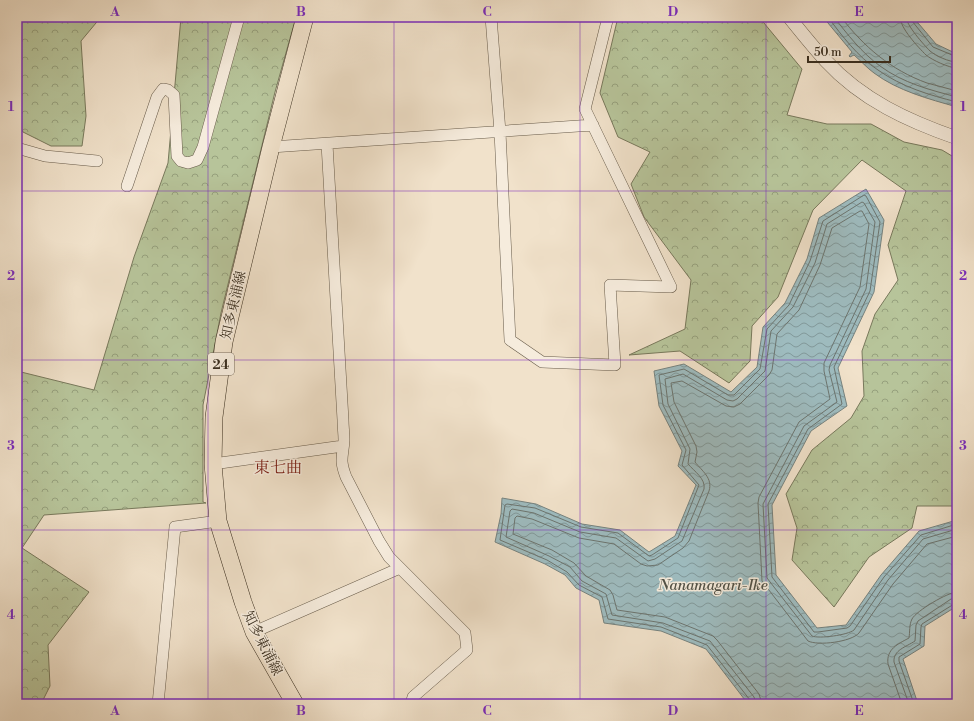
<svg xmlns="http://www.w3.org/2000/svg" width="974" height="721" font-family="'Libre Bodoni','Noto Serif JP',serif">
	<defs>
		<pattern id="forest-crowns" width="20" height="18" patternUnits="userSpaceOnUse"><rect width="20" height="18" fill="#b7c49a"/><path d="M2 6a3 3 0 1 1 6 0M12 15a3 3 0 1 1 6 0" fill="none" stroke="#96a07d"/></pattern>
		<pattern id="water-waves" width="16" height="10" patternUnits="userSpaceOnUse"><rect width="16" height="10" fill="#9ebcc0"/><path d="M0 5q4-4 8 0t8 0" fill="none" stroke="#82999b"/></pattern>
	</defs>
	<rect width="100%" height="100%" fill="#f1e2cb"/>
	<filter id="stains"><feTurbulence type="fractalNoise" baseFrequency=".005" numOctaves="4"/><feColorMatrix values="0 0 0 0 .2 0 0 0 0 .09 0 0 0 0 .02 0 0 0 .5 -.17"/></filter>
	<radialGradient id="worn" r=".72"><stop offset=".6" stop-color="#630" stop-opacity="0"/><stop offset="1" stop-color="#630" stop-opacity=".3"/></radialGradient>
	<!-- forest -->
	<path fill="url(#forest-crowns)" stroke="#78795c" d="M17 17H101L81 41 86 116 82 146H51L23 132 17 123Z
		M181 17H296L275 92 221 313 203 405V502L206 503 44 515 22 548 89 592 48 645 50 686 41 704H17V371L94 390 134 257 168 163Z
		M618 17H759L802 69 787 115 827 124H871L904 142 942 150 957 159V506H917L912 528 869 557 834 607 792 560 797 528 786 494 812 450 851 418 864 396 862 351 875 314 898 280 888 245 906 191 862 160 813 210 778 297 752 326 750 361 729 383 680 351 629 355 685 329 691 280 644 217 631 184 650 152 618 137 600 93Z"/>
	<!-- water -->
	<path fill="url(#water-waves)" stroke="#768380" d="M823 17H913L936 44 957 54V107C929 99 898 91 874 73 867 68 861 61 854 55L850 57 849 56 852 52Z
		M866 189 884 220 874 292 838 368 847 406 811 431 772 505 776 575 817 628 846 625 881 575 919 531 957 520V606L925 626 924 646 903 659 918 704H748L706 649 661 631 604 623 599 600 576 588 565 575 545 564 495 542 501 514 502 498 536 504 582 524 620 530 649 552 675 536 696 485 678 466 682 451 659 406 654 371 684 364 731 392 757 367 763 327 785 303 807 259 819 218Z"/>
	<g fill="none" stroke-linecap="round" stroke-linejoin="round">
		<!-- shore -->
		<path stroke="#6c7570" stroke-width="1" d="M828 17C842 36 858 57 878 70 902 87 929 95 957 102
			M834 17C847 34 862 53 880 66 903 83 930 90 957 97
			M841 17C864 47 891 70 927 83 937 86 947 88 957 91
			M900 17C900 28 918 47 926 55 932 60 949 68 957 68
			M906 17C906 25 924 45 930 51 936 56 949 62 957 62
			M911 17 912 21 933 47 957 57
			M751 704 750 700 707 645 661 627 608 619 602 597 579 585 567 572 547 560 500 540 505 505 507 504 535 508 581 527 618 533 649 556 652 555 678 538 699 485 682 465 686 450 663 405 659 375 684 369 728 395H734L760 369 767 329 789 305 810 261 823 221 864 195 866 196 880 222 870 291 834 367 842 404 808 429 768 504 772 577 814 632H818L847 628 850 626 884 577 921 535 957 524
			M756 704 754 697 710 641 663 623 612 615 606 594 582 581 570 567 549 556 506 537 510 511 512 509 534 513 580 532 616 538 648 561 655 559 682 541 704 489C706 479 694 471 688 464L690 449 668 404 665 379 683 374 727 400 733 401 737 399 765 371 771 331 793 307 815 263 827 224 862 202 864 203 875 222 866 289 830 365 829 370 837 402 804 426 763 504 767 578 812 636C819 639 848 635 854 630L888 580 923 539 957 529
			M762 704 759 694 717 640 713 636 665 617 617 610 613 595 610 590 586 576 574 563 552 550 513 534 515 518 517 516 532 519 579 538 614 544 641 564 647 566 658 565 683 548 689 541 709 491C713 478 702 471 695 462L697 452 696 446 674 402 671 383 682 381 726 406 734 407 740 404 769 375 772 370 777 334 799 310 820 265 832 228 860 211H862L869 224 860 287 824 363V371L830 399 799 422 759 497 758 503 762 581 808 641C818 646 851 642 859 633L893 584 927 544 957 536
			M902 704 888 664C886 649 898 644 909 638 910 632 909 625 912 619 916 611 948 592 957 592
			M909 704 894 662C893 650 906 647 915 641L916 625 918 621 951 599 957 598
			M914 704 899 661V657L920 644 921 627 922 624 954 604 957 603"/>
		<defs>
			<path id="minor" d="M491 17 500 132 510 340 542 362 615 365 610 285 671 287 585 109 608 17
				M327 144 343 420C343 427 344 433 344 440 343 457 339 459 346 477L379 541 389 557 465 633 467 650 413 697 411 704
				M271 147 593 125
				M17 148 45 156 97 161
				M127 186 157 97 163 89 168 90 174 95 177 156 181 161 188 163 197 160 203 147 239 17
				M213 464 343 446
				M254 632 400 568
				M158 704 175 527 218 521"/>
			<path id="tertiary" d="M789 17C801 32 813 47 826 61 862 100 908 121 957 138"/>
			<path id="primary" d="M295 704 254 632 243 602 218 521 213 464 214 417 224 342 271 147 305 17"/>
		</defs>
		<!-- minor casing -->
		<use href="#minor" stroke="#675b4a" stroke-width="12"/>
		<!-- tertiary casing -->
		<use href="#tertiary" stroke="#675b4a" stroke-width="14"/>
		<!-- primary casing -->
		<use href="#primary" stroke="#392e1f" stroke-width="18"/>
		<!-- minor -->
		<use href="#minor" stroke="#f6ecdd" stroke-width="11"/>
		<!-- tertiary -->
		<use href="#tertiary" stroke="#f6ecdd" stroke-width="13"/>
		<!-- primary -->
		<use href="#primary" stroke="#f1e2cb" stroke-width="17"/>
	</g>
	<!-- grid -->
	<path fill="none" stroke="#7b2cbf" stroke-width="1" stroke-opacity="0.55" d="M208 17V704M394 17V704M580 17V704M766 17V704M17 191H957M17 360H957M17 530H957"/>
	<g text-anchor="middle" stroke-width="3" stroke-linejoin="round" paint-order="stroke">
		<!-- shield labels -->
		<rect fill="#f6ecdd" stroke="#726758" stroke-width="1" x="208" y="353" width="26" height="22" rx="3"/>
		<g font-size="13" font-weight="bold" fill="#392e1f">
			<text x="221" y="369">24</text>
		</g>
		<!-- street labels -->
		<g font-size="14" fill="#392e1f" stroke="#f6ecdd">
			<text transform="translate(233 305) rotate(-77)" y="5">知多東浦線</text>
			<text transform="translate(263 643) rotate(63)" y="5">知多東浦線</text>
		</g>
		<!-- water labels -->
		<g font-size="15" font-style="italic" fill="#525247" stroke="#f6ecdd">
			<text x="713" y="590">Nanamagari-Ike</text>
		</g>
		<!-- quarter labels -->
		<g font-size="16" fill="#7a1f14" stroke="#f6ecdd">
			<text x="278" y="473">東七曲</text>
		</g>
	</g>
	<!-- margin -->
	<rect width="974" height="721" fill="none" stroke="#f1e2cb" stroke-width="44"/>
	<!-- scale -->
	<path d="M808 56v6h82v-6" fill="none" stroke="#392e1f" stroke-width="2"/>
	<text x="814" y="56" font-size="12" fill="#392e1f" stroke="#f6ecdd" stroke-width="3" paint-order="stroke">50 m</text>
	<rect x="22" y="22" width="930" height="677" fill="none" stroke="#7b2cbf" stroke-width="1.5"/>
	<g font-size="13" text-anchor="middle" font-weight="bold" fill="#7b2cbf">
		<text x="115" y="16">A</text>
		<text x="301" y="16">B</text>
		<text x="487" y="16">C</text>
		<text x="673" y="16">D</text>
		<text x="859" y="16">E</text>
		<text x="11" y="111">1</text>
		<text x="963" y="111">1</text>
		<text x="11" y="280">2</text>
		<text x="963" y="280">2</text>
		<text x="11" y="450">3</text>
		<text x="963" y="450">3</text>
		<text x="11" y="619">4</text>
		<text x="963" y="619">4</text>
		<text x="115" y="715">A</text>
		<text x="301" y="715">B</text>
		<text x="487" y="715">C</text>
		<text x="673" y="715">D</text>
		<text x="859" y="715">E</text>
	</g>
	<rect width="100%" height="100%" filter="url(#stains)"/>
	<rect width="100%" height="100%" fill="url(#worn)"/>
</svg>
